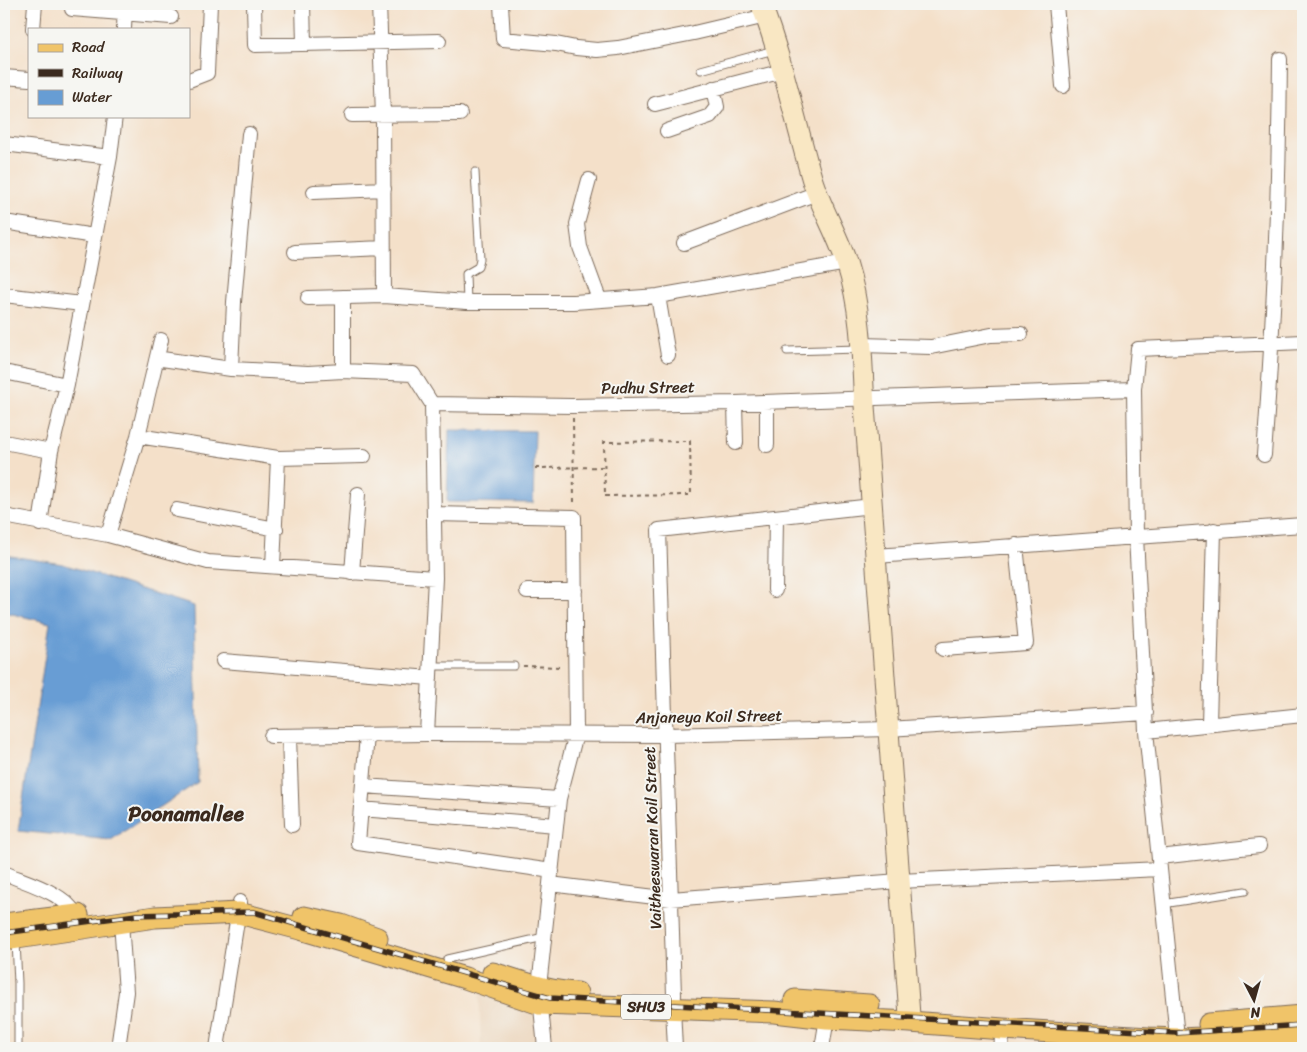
<svg xmlns="http://www.w3.org/2000/svg" width="1307" height="1052" font-family="Sriracha,sans-serif">
	<rect width="100%" height="100%" fill="#f6f6f2"/>
	<filter id="ink" filterUnits="userSpaceOnUse"><feTurbulence type="fractalNoise" baseFrequency=".02" numOctaves="2"/><feDisplacementMap in="SourceGraphic" scale="10" xChannelSelector="R" yChannelSelector="G"/><feConvolveMatrix kernelMatrix="1 2 1 2 8 2 1 2 1" color-interpolation-filters="sRGB"/></filter>
	<filter id="wash" filterUnits="userSpaceOnUse"><feTurbulence type="fractalNoise" baseFrequency=".0096" numOctaves="4" result="noise"/><feDisplacementMap in="SourceGraphic" scale="20" xChannelSelector="R" yChannelSelector="G"/><feGaussianBlur stdDeviation="1.12" result="paint"/><feColorMatrix in="noise" values="0 0 0 0 0 0 0 0 0 0 0 0 0 0 0 0 0 1.4 0 .05"/><feComposite in="paint" operator="in"/></filter>
	<g filter="url(#wash)">
		<rect width="100%" height="100%" fill="#f4e0c9"/>
		<!-- built -->
		<path fill="#ebd3b8" d="M479 981 536 1002V1048H481Z"/>
		<!-- water -->
		<path fill="#679dd4" stroke="#516479" d="M449 430 535 431 533 503 447 502Z
			M4 555 63 564 194 606 198 782 111 840 18 831 50 623 4 612Z
			M1046 1035 1112 1039V1048H1045Z"/>
	</g>
	<g filter="url(#ink)">
		<g fill="none" stroke-linecap="round" stroke-linejoin="round">
			<defs>
				<path id="lane" d="M701 70 774 50
					M467 302 466 274 478 267 480 259 475 172
					M787 351 859 349
					M431 666H514
					M1163 904 1245 891
					M16 941 18 983V1048
					M447 959 544 937"/>
				<path id="street" d="M254 4 255 45 439 41
					M303 4 304 44
					M379 4 383 115 384 296
					M501 4 503 39 556 44 576 48 597 50 618 48 694 33 766 16
					M1056 4 1063 86
					M72 9 171 17
					M33 29 35 4
					M124 29 125 4
					M4 77 29 79
					M189 80 207 73 210 4
					M655 104 783 71
					M352 115 460 114
					M667 131 710 116 717 107 713 88
					M4 144 110 157
					M589 180 577 224 580 247 599 299
					M314 192 384 189
					M4 222 94 236
					M684 243 817 193
					M295 252 383 248
					M4 295 82 304
					M658 296 668 355
					M308 298 384 296 467 302H574L658 296 847 263
					M862 345 931 347 991 335 1021 334
					M157 360 162 359 231 369 308 373 343 371 413 374 432 404 435 578 427 734
					M231 369 234 302 249 134
					M343 371V297
					M4 372 67 385
					M767 402V445
					M735 403 736 443
					M432 404 572 406 735 403 1134 389
					M138 436 278 458 364 456
					M4 442 51 451
					M1264 455C1274 323 1279 191 1280 59
					M177 510 276 529
					M434 514 574 517 576 734 559 799 539 987 545 1048
					M4 516 108 535 208 562 435 578
					M40 524 51 451 67 385 110 157 115 116
					M108 535 138 436 161 340
					M876 556 1303 525
					M273 566 278 458
					M352 573 358 494
					M775 590 776 517
					M527 591H575
					M943 649 1026 643 1016 545
					M223 661 430 678
					M1209 724 1214 530
					M1146 731 1303 715
					M367 735 358 843 552 871
					M271 736 427 734 666 735 888 729 1146 713
					M289 736 292 825
					M363 786 559 799
					M361 809 556 825
					M1159 857 1259 846
					M4 873C27 883 71 894 78 921
					M550 884 671 899 899 881 1160 869
					M1176 1027 1146 731 1136 536 1134 389 1138 349 1303 342
					M118 1048 126 992 121 922
					M217 1048 240 902
					M675 1048 673 1008 674 995 659 530 872 506
					M822 1048 827 1018
					M1001 1048 1003 1029"/>
				<path id="secondary" d="M761 4C783 61 795 121 812 179 821 208 838 235 847 264 861 308 862 354 864 399L910 1022"/>
				<path id="primary" d="M304 917 341 925 377 938
					M4 924 78 915
					M4 940 155 917 239 913 300 929 465 978 540 1004 774 1012 827 1018 910 1022 1003 1029 1149 1038 1180 1039 1303 1033
					M493 973C520 981 548 992 577 993
					M795 1000 869 1005
					M1209 1024 1303 1016"/>
			</defs>
			<!-- lane casing -->
			<use href="#lane" stroke="#7c6a5a" stroke-width="9"/>
			<!-- street casing -->
			<use href="#street" stroke="#7c6a5a" stroke-width="16"/>
			<!-- secondary casing -->
			<use href="#secondary" stroke="#7c6a5a" stroke-width="22"/>
			<!-- primary casing -->
			<use href="#primary" stroke="#7c6a5a" stroke-width="23"/>
			<!-- path -->
			<path stroke="#7c6a5a" stroke-width="2" stroke-dasharray="4 4" stroke-linecap="butt" d="M573 418 574 503
				M690 441 691 495 605 496 604 442Z
				M535 468 605 467
				M523 666 563 667"/>
			<!-- lane -->
			<use href="#lane" stroke="#fff" stroke-width="7"/>
			<!-- street -->
			<use href="#street" stroke="#fff" stroke-width="14"/>
			<!-- secondary -->
			<use href="#secondary" stroke="#f9e7c3" stroke-width="20"/>
			<!-- primary -->
			<use href="#primary" stroke="#f0c469" stroke-width="21"/>
			<defs>
				<path id="rail" d="M4 933 136 915 254 912 550 998 1177 1033 1303 1025"/>
			</defs>
			<!-- rail casing -->
			<use href="#rail" stroke="#3b2a1e" stroke-width="5.5"/>
			<!-- rail -->
			<use href="#rail" stroke="#f6f6f2" stroke-width="4" stroke-dasharray="11" stroke-linecap="butt"/>
		</g>
	</g>
	<g text-anchor="middle" stroke-width="4" stroke-linejoin="round" paint-order="stroke">
		<!-- shield labels -->
		<rect fill="#f6f6f2" stroke="#73675e" stroke-width="1" x="621" y="994.5" width="50" height="25" rx="4"/>
		<g font-size="15" font-weight="bold" fill="#3b2a1e">
			<text x="646" y="1012">SHU3</text>
		</g>
		<!-- street labels -->
		<g font-size="16" fill="#3b2a1e" stroke="#f6f6f2">
			<text transform="translate(648 387) rotate(-1)" y="6">Pudhu Street</text>
			<text transform="translate(709 716) rotate(-1)" y="6">Anjaneya Koil Street</text>
			<text transform="translate(652 838) rotate(-92)" y="6">Vaitheeswaran Koil Street</text>
		</g>
		<!-- district labels -->
		<g font-size="21" font-weight="bold" fill="#3b2a1e" stroke="#f6f6f2">
			<text x="186" y="821">Poonamallee</text>
		</g>
	</g>
	<!-- margin -->
	<rect width="1307" height="1052" fill="none" stroke="#f6f6f2" stroke-width="20"/>
	<!-- legend -->
	<rect x="28" y="28" width="162" height="90" fill="#f6f6f2" stroke="#aba49d"/>
	<rect x="38" y="44" width="25" height="8" fill="#f0c469" stroke="#aba49d"/>
	<text x="72" y="52" font-size="15" fill="#3b2a1e">Road</text>
	<rect x="38" y="69" width="25" height="8" fill="#3b2a1e" stroke="#aba49d"/>
	<text x="72" y="78" font-size="15" fill="#3b2a1e">Railway</text>
	<rect x="38" y="90" width="25" height="15" fill="#679dd4" stroke="#aba49d"/>
	<text x="72" y="102" font-size="15" fill="#3b2a1e">Water</text>
	<!-- north arrow -->
	<g transform="translate(1254 1000) rotate(174)" stroke="#f6f6f2" stroke-width="4" paint-order="stroke">
	<path d="M0-4L9 19L0 12L-9 19Z" fill="#3b2a1e"/>
	<text y="-8" font-size="14" font-weight="bold" text-anchor="middle" fill="#3b2a1e">N</text>
	</g>
</svg>
